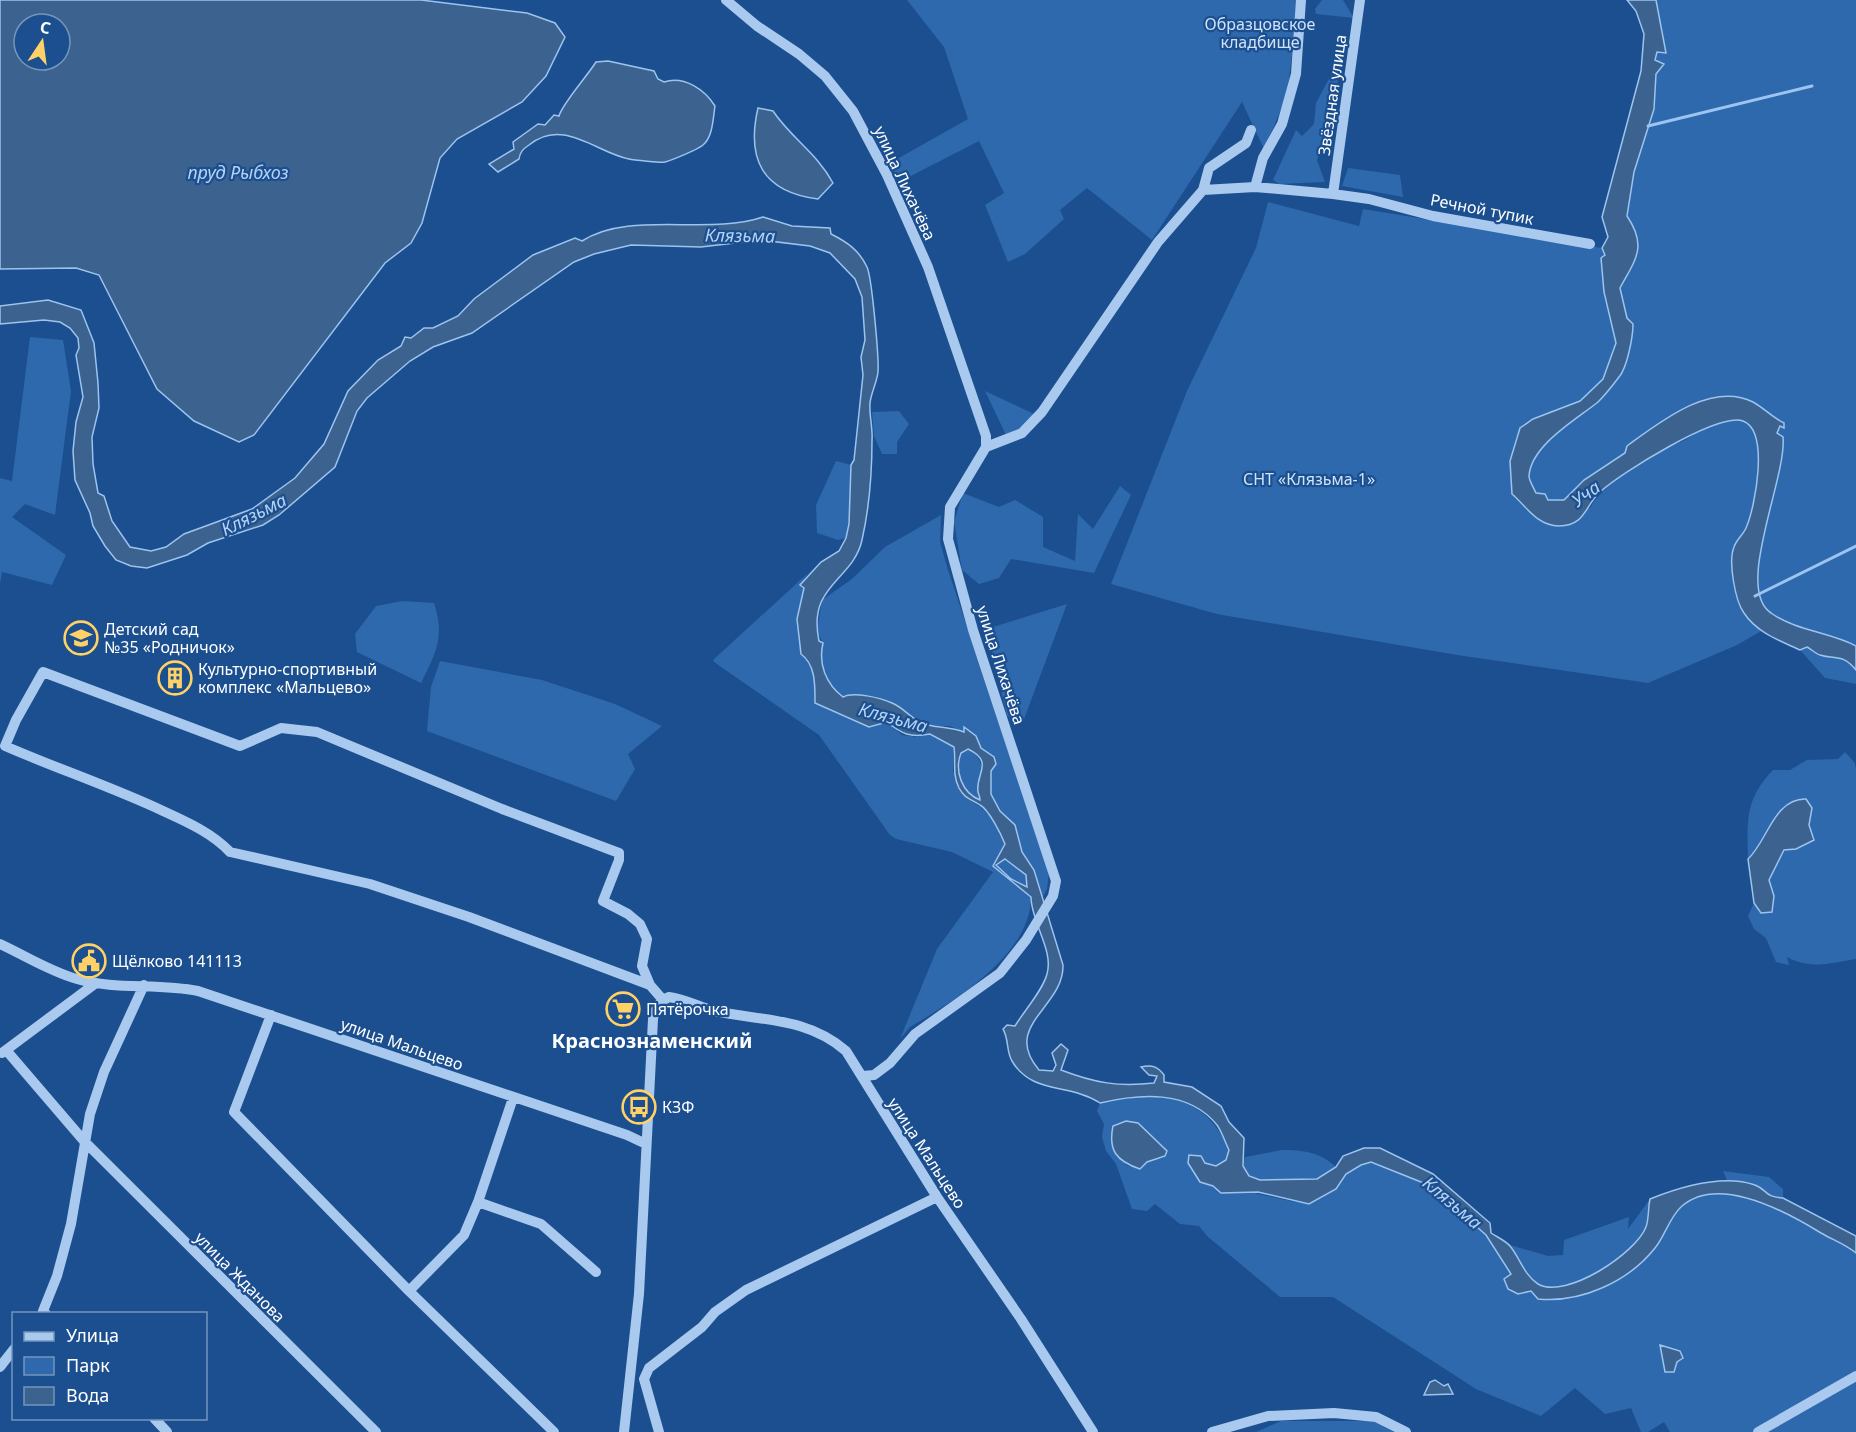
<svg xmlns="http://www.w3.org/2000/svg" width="1856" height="1432" font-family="'Noto Sans',sans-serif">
	<rect width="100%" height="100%" fill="#1b4f8f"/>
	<!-- green -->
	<path fill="#2e69ad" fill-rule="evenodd" d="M907 0H1303L1294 37 1287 96 1264 149 1242 102 1152 240 1087 188 1060 210 1064 219 1025 254 1008 262 985 205 1004 193 979 141 899 182 890 163 968 119 944 47Z
		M1322 0H1343L1354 18 1316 14 1315 9Z
		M1656 0H1856V646C1830 632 1795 631 1770 613 1736 589 1781 487 1783 450 1783 445 1779 438 1777 433L1780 426 1784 428C1774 419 1764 407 1751 402 1708 383 1661 422 1627 446L1625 453 1584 480 1564 500H1548L1536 493C1534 488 1529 481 1529 476 1531 445 1577 419 1597 402 1605 395 1613 385 1619 377 1627 368 1633 337 1633 324L1627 318 1620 288C1634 261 1648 247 1627 216L1634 172 1654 109 1655 74 1664 64 1655 60 1657 51 1665 53Z
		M1339 60 1336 106 1317 160 1325 182 1279 184 1273 180 1296 130 1302 136 1314 124 1316 103Z
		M1348 168 1400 175 1403 197 1342 186Z
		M1268 202 1359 226 1363 209 1602 248 1605 255 1601 259C1603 271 1603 283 1604 295 1607 311 1618 333 1615 349 1601 420 1533 403 1519 431 1509 452 1514 471 1512 494L1527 511 1590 508C1603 484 1633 470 1656 454 1665 447 1675 445 1685 440 1700 431 1725 413 1744 422 1771 434 1754 503 1747 525 1744 534 1735 540 1733 549 1729 567 1733 601 1746 615 1751 621 1757 625 1763 630L1737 645 1648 683 1457 655 1217 614 1111 584 1187 391 1256 248Z
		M30 337 63 340 71 391 55 515 25 504 12 517 66 555 52 585 2 572 0 584V478L12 481Z
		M985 391 1036 415 1033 422 1006 435Z
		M899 411 909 424 897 442V454H882L874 436 872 412Z
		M836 461 851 465 849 524 846 538 838 540 817 533 816 505Z
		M1120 486 1131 495 1094 573 1011 559 999 578 979 584 962 570 954 522 963 493 999 507 1015 500 1043 517V547L1075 561 1078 514 1093 529Z
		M941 515 940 542 948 570 1049 872 1047 889 1041 900 1034 870 1022 852 1015 825 1000 811 991 794V771L996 764C993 756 989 755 983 750 975 742 978 737 964 728V732L950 726H928L892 703 865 695 843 697 831 688 820 656 823 643 817 631 822 600 852 579 885 547Z
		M808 573 800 584 804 588 797 619 801 654C816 665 815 686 815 703L887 722 902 735 917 737 930 734 954 747 953 771 967 799C986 807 997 824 1005 844L993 866 1031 897C1031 955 954 1001 910 1027L900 1039 937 949 993 872 952 852 896 839 890 835 819 735 714 662 713 660Z
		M402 601 434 603C445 637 436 653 421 683L357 652 355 634 376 606Z
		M1067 604 1023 722 1007 716 988 634 993 627Z
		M1807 647C1811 649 1816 654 1820 655 1835 660 1842 653 1856 670V684L1825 678 1800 650Z
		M440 661 542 680 615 704 662 726 628 754 635 769 616 801 427 731 431 687Z
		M968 749C987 759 984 783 981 801 962 793 954 772 961 753Z
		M1845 752 1855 763 1856 769V959C1831 963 1811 970 1787 957L1789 965 1776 962 1766 938 1754 929 1748 916 1754 903 1761 913 1774 896 1769 880 1785 850 1796 849 1814 840 1809 825 1812 808 1806 800C1774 798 1767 842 1748 859 1747 821 1745 799 1773 770H1790L1807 760 1838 759Z
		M1005 858 1026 875 1027 887 1011 879 996 865Z
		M1154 1095C1193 1101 1213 1114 1229 1150L1226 1160 1216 1166 1205 1163 1200 1181 1295 1202 1336 1189 1346 1174 1361 1165 1371 1162 1431 1186 1486 1235 1511 1274 1504 1279 1518 1294 1531 1291 1539 1299C1581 1303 1628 1282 1655 1248 1665 1236 1670 1215 1682 1205 1720 1174 1786 1212 1821 1233 1833 1240 1845 1244 1856 1253V1432H1670L1664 1422 1648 1432H1641L1631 1408 1605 1414 1575 1388 1541 1416 1476 1389 1333 1297H1280L1207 1236 1199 1226 1180 1224 1155 1204 1147 1211 1132 1209 1116 1164 1106 1151 1102 1137 1104 1124 1097 1111 1100 1103ZM1138 1123 1167 1151C1158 1158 1146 1160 1139 1169L1126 1165 1114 1152ZM1660 1345 1683 1359 1677 1362 1673 1372H1665Z
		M1282 1150C1303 1150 1320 1152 1336 1167L1317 1179 1260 1180 1249 1177 1243 1165 1245 1157Z
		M1723 1171 1769 1177 1783 1189V1198L1770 1197 1756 1185 1727 1180Z
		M1650 1199C1648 1208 1649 1219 1646 1227 1636 1253 1564 1302 1537 1283 1525 1274 1517 1258 1510 1245L1548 1256 1563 1255 1564 1240 1629 1217 1628 1229Z
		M1281 1421H1373L1394 1432H1256Z"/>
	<!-- water -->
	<path fill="#3c6290" stroke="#9cc4f0" stroke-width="1.5" fill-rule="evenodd" d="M0 0H421L527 13 555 23 565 37 546 76 522 102 457 139 440 158 422 223 411 243 385 263 254 435 239 442 194 421 157 389 99 275 76 268 0 269ZM24 24H60V60H24Z
		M1627 0H1656L1666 53 1657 52 1655 60 1664 64 1656 74 1654 109 1634 172 1627 216C1648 247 1635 260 1620 288L1627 318 1633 324C1633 337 1627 368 1619 377 1613 385 1605 395 1598 402 1577 419 1531 445 1529 476 1529 481 1534 488 1536 493L1545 494 1548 500H1564L1584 480 1625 453 1627 446C1660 422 1711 381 1753 402 1764 408 1773 418 1784 423V428L1780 426 1777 433 1783 437C1787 478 1734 589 1771 613 1796 631 1830 632 1856 646V670C1842 653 1835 660 1820 655 1816 654 1811 649 1807 647L1800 650C1781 641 1757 633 1744 613 1735 601 1728 561 1734 547 1736 540 1743 535 1746 528 1755 508 1770 431 1743 421 1718 412 1619 474 1599 493 1585 506 1585 526 1559 526 1537 526 1526 506 1512 494L1510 461 1520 428 1533 419 1580 401 1603 379 1616 343 1604 292 1601 258 1605 255 1602 248 1608 237 1602 217 1641 71 1644 34 1636 11Z
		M608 61 654 71 658 79 664 82C684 75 705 90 715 106 713 118 713 137 703 145 697 150 672 160 665 162 662 163 633 160 629 159 597 153 563 117 529 145 523 149 520 152 519 159L498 172 489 164 514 149 513 142 538 124 545 125 554 115 559 116C562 104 588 75 596 62Z
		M758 108 773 111C791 138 817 153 833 183L818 199C763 192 746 160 758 108Z
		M763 217 792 226 830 228 831 234C847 242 859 250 867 267 872 278 879 358 878 372 877 382 871 393 870 403 869 415 873 428 872 440 872 472 869 509 862 540 853 581 807 584 819 641L823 643C818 664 826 684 843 697 853 691 881 698 892 703 905 708 913 722 928 725 940 728 951 727 964 732V727L976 736 981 748 994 757 996 764 991 771V794L1000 811 1015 825 1022 852 1034 870 1063 965C1064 1008 1001 1025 1039 1070L1053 1071 1056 1065 1052 1053 1061 1044 1068 1050 1061 1070C1095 1083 1118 1087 1154 1083L1157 1076 1149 1075 1141 1067C1152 1064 1158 1067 1164 1075V1082L1192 1087 1221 1106 1229 1122 1244 1138 1243 1166 1249 1176 1260 1180 1317 1179 1336 1167 1343 1156 1364 1148H1380L1433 1174 1490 1223 1491 1233C1497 1237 1506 1241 1510 1246 1520 1258 1524 1275 1538 1284 1566 1300 1636 1253 1646 1227 1649 1219 1648 1208 1650 1199 1680 1187 1723 1174 1755 1185 1768 1190 1764 1197 1783 1198L1856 1236V1253C1845 1244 1833 1240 1821 1233 1787 1212 1719 1174 1682 1206 1670 1216 1665 1236 1655 1248 1628 1282 1581 1303 1538 1299L1531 1291 1518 1294 1508 1289 1504 1279 1511 1274 1486 1235 1431 1186 1371 1162 1361 1165 1346 1174 1336 1189 1309 1204 1258 1192 1221 1193 1213 1186 1200 1182 1188 1163 1189 1155 1201 1156 1205 1163 1216 1166 1226 1160 1229 1150C1225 1142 1222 1132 1217 1125 1188 1089 1139 1094 1100 1103 1070 1083 1032 1095 1012 1061 1006 1051 1009 1039 1003 1029L1007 1025 1015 1026C1024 1011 1043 990 1047 974 1054 950 1031 922 1031 897L993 866 1005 844C1001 834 989 810 980 805 971 799 965 799 959 788 952 774 956 762 954 747L930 734C910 738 902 734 887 722L869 727 815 703C815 686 816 665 801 654L797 619 804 588 800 585 821 562 839 551 846 538 849 524 851 465 854 460 863 375 861 357 865 340 862 297 855 279 830 253 810 246 761 240 701 247 631 245 594 254 574 262 472 333 433 347 410 361 367 398 357 411 335 467 279 515 263 525 208 543 187 555 147 568 131 566 116 560 105 546 93 526 90 513 75 480 73 451 76 422 83 397 76 355 79 348 78 338 70 328 60 322 44 320 0 324V306L48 300 81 310 94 343 98 383 99 408 92 437 93 464 98 493 104 496 112 521 130 547 151 551 166 547 184 534 252 509 295 478 324 444 348 391 378 360 401 346 405 337 411 338 424 328H433L458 316 474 299 533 255 575 238 582 241C629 210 708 236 763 217ZM968 749C995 762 975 774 978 792 979 795 980 797 980 800 962 793 954 771 961 753ZM1005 859 1026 875 1027 887 1011 879 996 865Z
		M1806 799 1812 808 1809 825 1814 840 1796 849 1784 850 1769 880 1774 896 1772 912 1761 913 1754 903 1748 859C1767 842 1774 798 1806 799Z
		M1126 1121 1138 1123 1167 1151 1165 1156 1147 1162 1140 1169C1116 1161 1108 1150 1113 1126Z
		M1660 1345 1680 1351 1683 1358 1677 1362 1674 1372H1665Z
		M1435 1380 1444 1386 1448 1384 1453 1394 1424 1395 1430 1382Z"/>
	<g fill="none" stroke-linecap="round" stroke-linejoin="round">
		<!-- stream -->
		<path stroke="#9cc4f0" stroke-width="3" d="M1648 126 1812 86
			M1755 596 1856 546"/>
		<!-- minor -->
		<path stroke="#a9c9ee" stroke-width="10" d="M726 0 757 26 799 54 825 76 853 111 887 175 928 267 986 436V447L950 507 948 539 973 630 1056 881 1053 896 1026 940 1000 973 915 1034 890 1063 874 1075 863 1076
			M1255 187 1263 158 1282 124 1296 74 1301 0
			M1203 190 1255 187 1333 194 1369 199 1433 216 1590 244
			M1333 194 1360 0
			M986 447 1022 433 1042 412 1158 242 1203 190 1209 168 1246 143 1251 130
			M0 944C24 955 51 972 77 979 115 990 158 983 198 991L627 1135 646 1144
			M650 985 642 966 647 939 640 924 628 914 603 901 619 860V853L502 809 317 732 281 728 240 746 43 672 16 720 5 746C58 769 112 787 163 811 187 822 212 833 230 852L370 884 469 917 650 985 663 1000
			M271 1015 234 1112 409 1291 554 1432
			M6 1050 84 1141 376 1432
			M2 1053 96 983
			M478 1202 541 1224 596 1272
			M409 1291 464 1235 478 1202 513 1098
			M46 1314 43 1311 57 1276 71 1224 90 1114 104 1072 144 985
			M0 1367 14 1349
			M154 1418 167 1432
			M624 1432 639 1294 653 1019C655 1009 659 1001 669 997 685 999 699 1007 714 1011 761 1021 807 1017 846 1051L937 1197 1021 1319 1093 1432
			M659 1432 644 1379 649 1368 702 1327 715 1312 746 1290 937 1197
			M1212 1432 1268 1416 1334 1413 1376 1417 1406 1432
			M1758 1432 1856 1376"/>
	</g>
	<!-- icons -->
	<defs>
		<symbol id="school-ring" viewBox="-11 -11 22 22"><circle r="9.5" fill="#1b4f8f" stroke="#ffd166" stroke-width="1.5"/><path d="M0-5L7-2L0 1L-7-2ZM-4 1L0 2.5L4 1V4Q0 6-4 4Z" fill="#ffd166"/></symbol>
		<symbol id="building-ring" viewBox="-11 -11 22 22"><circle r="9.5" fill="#1b4f8f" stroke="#ffd166" stroke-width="1.5"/><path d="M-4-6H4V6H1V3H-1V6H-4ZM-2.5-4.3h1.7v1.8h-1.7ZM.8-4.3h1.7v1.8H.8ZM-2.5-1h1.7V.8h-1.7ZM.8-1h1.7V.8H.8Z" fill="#ffd166"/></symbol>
		<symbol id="civic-ring" viewBox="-11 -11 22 22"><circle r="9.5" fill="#1b4f8f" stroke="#ffd166" stroke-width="1.5"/><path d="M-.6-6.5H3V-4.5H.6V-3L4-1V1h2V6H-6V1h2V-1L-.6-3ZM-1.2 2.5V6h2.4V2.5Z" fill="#ffd166"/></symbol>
		<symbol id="supermarket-ring" viewBox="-11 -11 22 22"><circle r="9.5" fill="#1b4f8f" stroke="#ffd166" stroke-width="1.5"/><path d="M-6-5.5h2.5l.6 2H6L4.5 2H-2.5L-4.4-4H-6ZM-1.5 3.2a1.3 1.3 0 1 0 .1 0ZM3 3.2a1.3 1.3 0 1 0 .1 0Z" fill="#ffd166"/></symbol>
		<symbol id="bus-ring" viewBox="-11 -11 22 22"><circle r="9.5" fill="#1b4f8f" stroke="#ffd166" stroke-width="1.5"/><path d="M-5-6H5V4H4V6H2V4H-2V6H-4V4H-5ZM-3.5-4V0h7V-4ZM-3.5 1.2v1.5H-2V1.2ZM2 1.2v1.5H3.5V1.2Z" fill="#ffd166"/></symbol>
	</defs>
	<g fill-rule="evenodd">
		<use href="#school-ring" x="62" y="619" width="38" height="38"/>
		<use href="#building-ring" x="156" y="659" width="38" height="38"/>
		<use href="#civic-ring" x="70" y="942" width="38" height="38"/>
		<use href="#supermarket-ring" x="604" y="990" width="38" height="38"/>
		<use href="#bus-ring" x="620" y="1088" width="38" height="38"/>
	</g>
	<g text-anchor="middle" stroke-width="4.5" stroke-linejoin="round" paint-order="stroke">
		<!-- park labels -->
		<g font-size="16" fill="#cfe3fa" stroke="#1b4f8f">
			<text x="1260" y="30">Образцовское<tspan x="1260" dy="18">кладбище</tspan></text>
			<text x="1309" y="485">СНТ «Клязьма-1»</text>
		</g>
		<!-- street labels -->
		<g font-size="16" fill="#fff" stroke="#1b4f8f">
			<text transform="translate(1332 95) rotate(-82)" y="6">Звёздная улица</text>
			<text transform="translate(905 183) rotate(65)" y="6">улица Лихачёва</text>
			<text transform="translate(1482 209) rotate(11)" y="6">Речной тупик</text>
			<text transform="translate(1001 665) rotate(72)" y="6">улица Лихачёва</text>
			<text transform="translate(402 1044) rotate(19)" y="6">улица Мальцево</text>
			<text transform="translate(927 1153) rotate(57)" y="6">улица Мальцево</text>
			<text transform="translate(240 1277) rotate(45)" y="6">улица Жданова</text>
		</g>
		<!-- poi labels -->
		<g font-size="16" fill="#fff" stroke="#1b4f8f" text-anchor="start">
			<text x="104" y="635">Детский сад<tspan x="104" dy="18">№35 «Родничок»</tspan></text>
			<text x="198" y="675">Культурно-спортивный<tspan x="198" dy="18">комплекс «Мальцево»</tspan></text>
			<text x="112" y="967">Щёлково 141113</text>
			<text x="646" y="1015">Пятёрочка</text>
			<text x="662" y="1113">КЗФ</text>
		</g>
		<!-- water labels -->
		<g font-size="18" font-style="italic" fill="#b5d3f5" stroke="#1b4f8f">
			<text x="238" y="179">пруд Рыбхоз</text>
			<text transform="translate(740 236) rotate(1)" y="6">Клязьма</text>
			<text transform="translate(1586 494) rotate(-36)" y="6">Уча</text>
			<text transform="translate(254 515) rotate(-27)" y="6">Клязьма</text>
			<text transform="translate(893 718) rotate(15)" y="6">Клязьма</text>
			<text transform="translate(1452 1203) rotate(40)" y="6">Клязьма</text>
		</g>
		<!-- quarter labels -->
		<g font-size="20" font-weight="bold" fill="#fff" stroke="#1b4f8f">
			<text x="652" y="1048">Краснознаменский</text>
		</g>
	</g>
	<!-- legend -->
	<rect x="12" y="1312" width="195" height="108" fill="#1b4f8f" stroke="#7695bc" stroke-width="1.5"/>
	<rect x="24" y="1332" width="30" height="9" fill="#a9c9ee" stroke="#7695bc" stroke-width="1.5"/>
	<text x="66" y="1342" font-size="18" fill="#ffffff">Улица</text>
	<rect x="24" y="1357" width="30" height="18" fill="#2e69ad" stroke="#7695bc" stroke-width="1.5"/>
	<text x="66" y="1372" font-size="18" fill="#ffffff">Парк</text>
	<rect x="24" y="1387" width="30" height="18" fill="#3c6290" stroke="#7695bc" stroke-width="1.5"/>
	<text x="66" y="1402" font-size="18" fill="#ffffff">Вода</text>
	<!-- north arrow -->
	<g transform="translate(42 42) rotate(13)"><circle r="28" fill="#1b4f8f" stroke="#7695bc" stroke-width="1.5"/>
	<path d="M0-4.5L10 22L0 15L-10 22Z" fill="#ffd166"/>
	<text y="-9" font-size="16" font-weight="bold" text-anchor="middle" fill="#ffffff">С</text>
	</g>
</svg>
